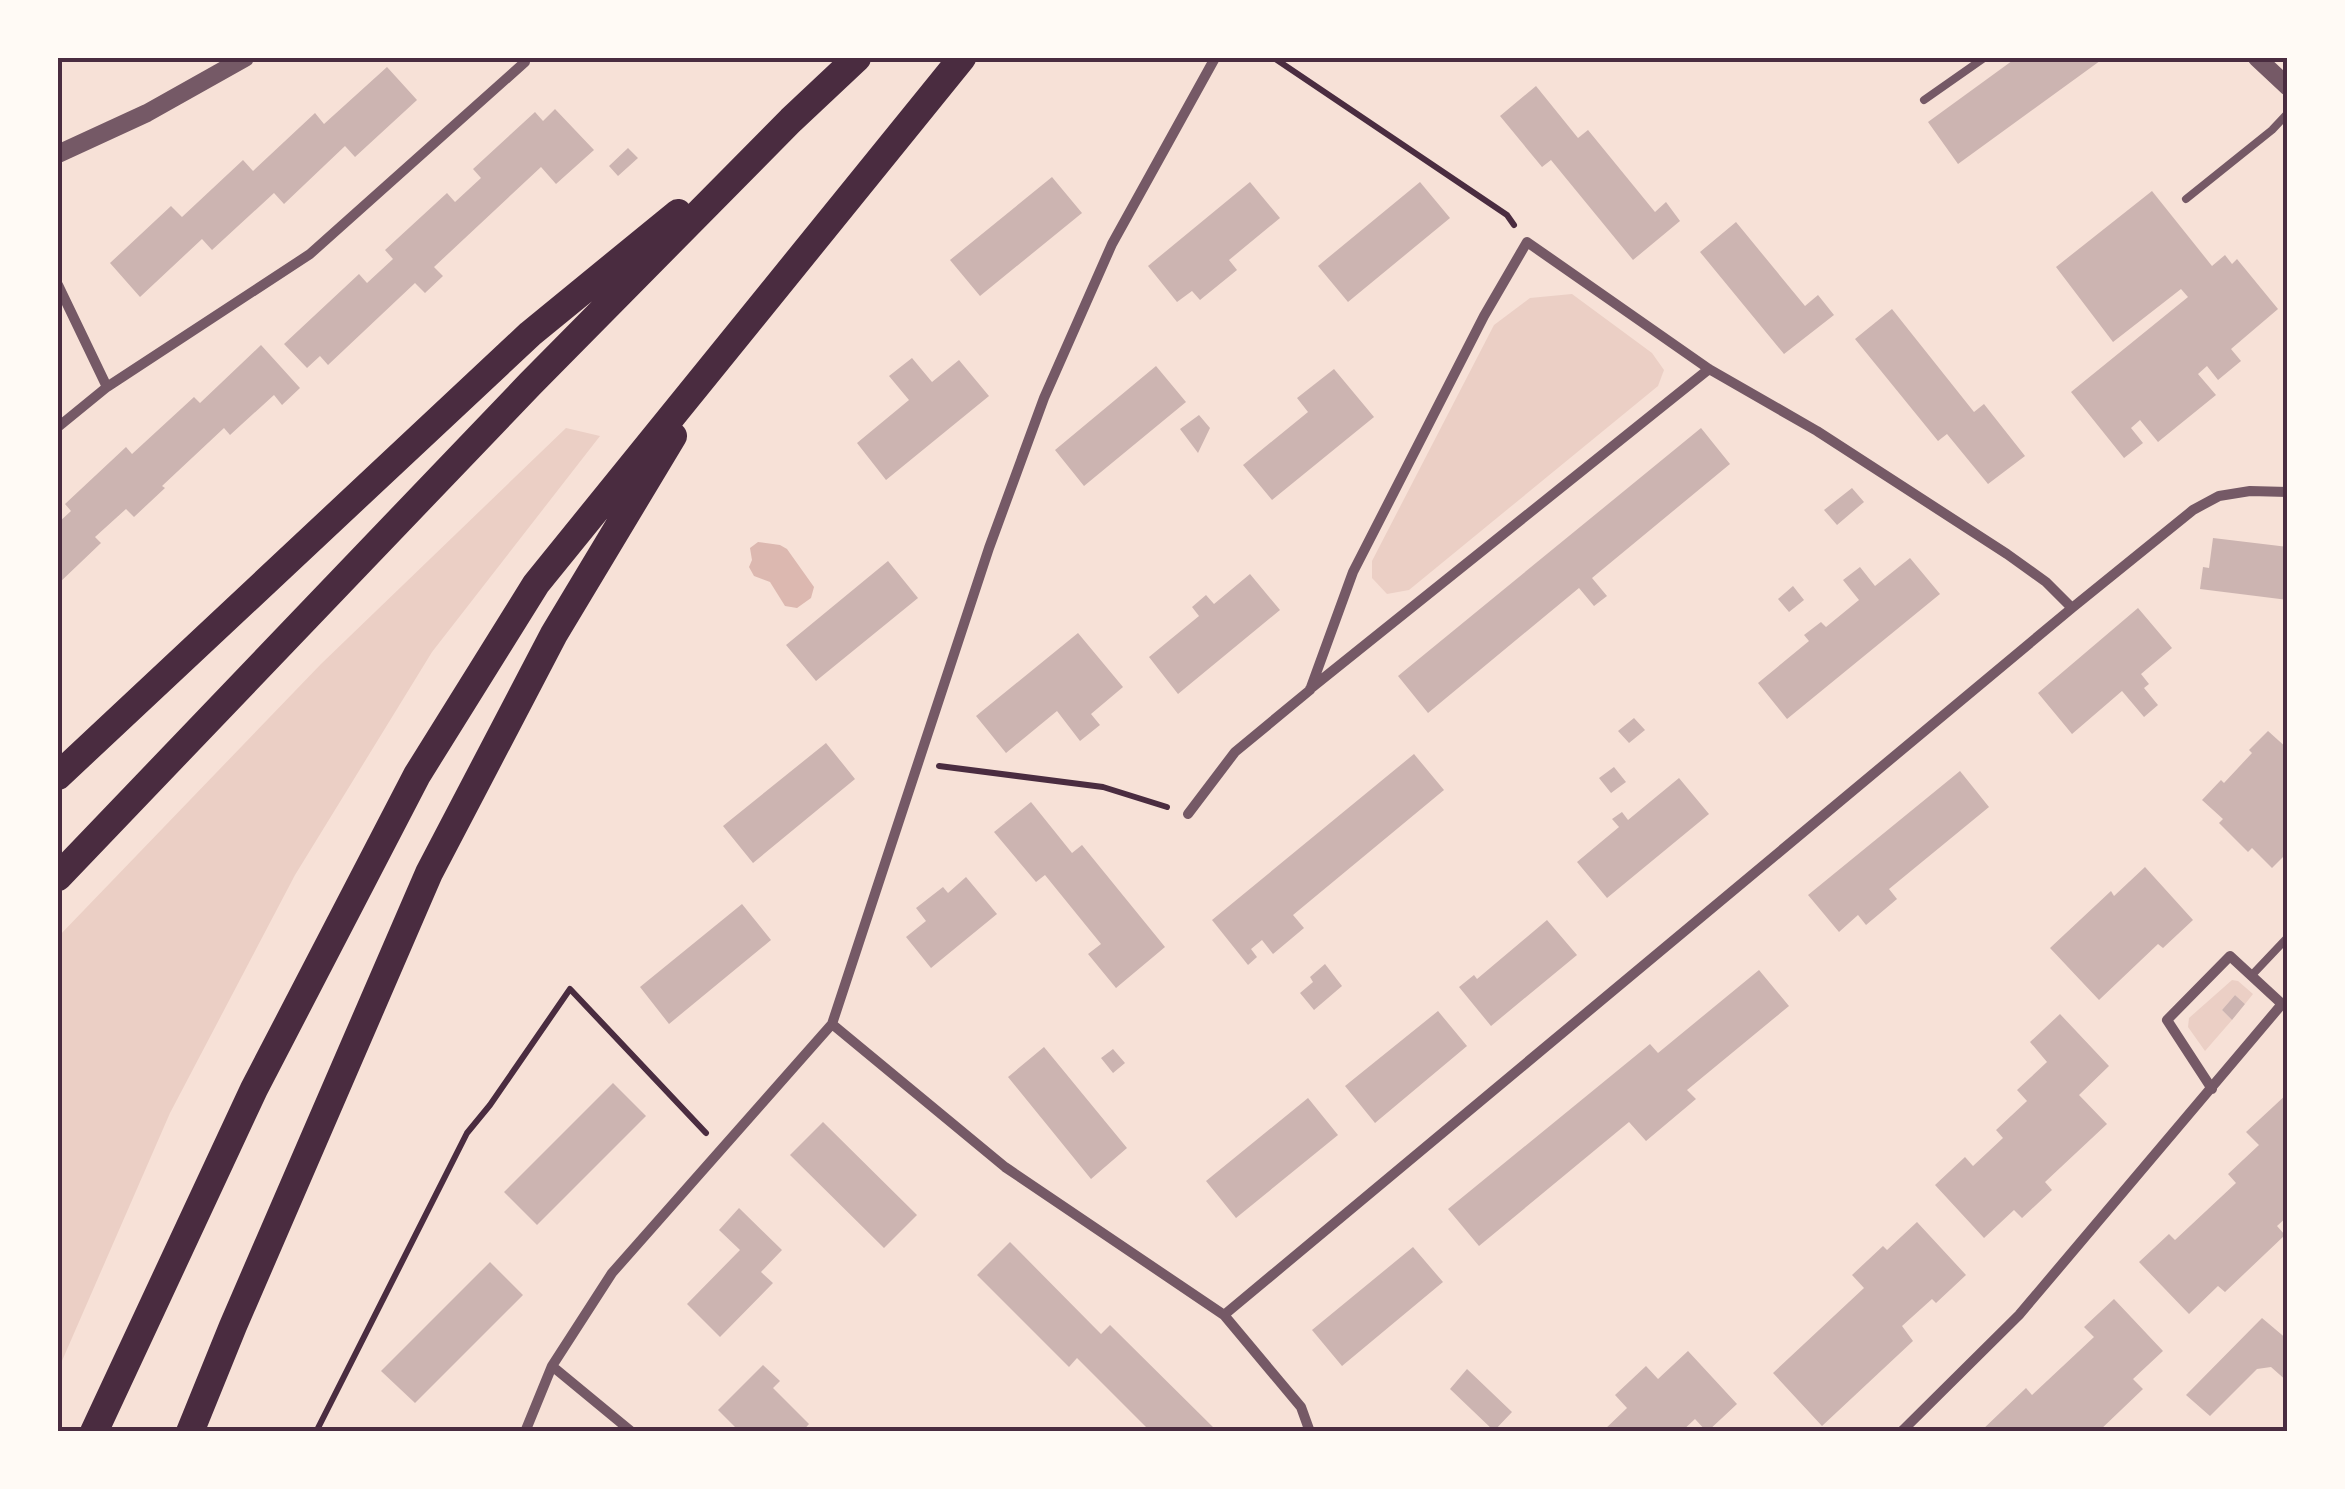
<svg xmlns="http://www.w3.org/2000/svg" width="2345" height="1489" font-family="Ubuntu,sans-serif">
	<rect width="100%" height="100%" fill="#f7e1d7"/>
	<!-- green -->
	<path fill="#ebcfc5" d="M1572 294 1652 353 1664 370 1658 386 1409 590 1387 594 1372 578V561L1494 325 1530 298Z
		M566 428 600 436 432 652 295 875 170 1113 58 1370V937L321 664Z
		M2232 980 2238 981 2253 994 2245 1004 2235 995 2222 1010 2232 1020 2205 1051 2188 1027 2189 1018Z"/>
	<!-- water -->
	<path fill="#dcb8b0" d="M758 542 780 545 787 549 814 587 811 598 797 608 785 606 770 582 754 576 749 567 752 560 750 548Z"/>
	<!-- building -->
	<path fill="#ccb4b1" d="M2016 58H2104L1958 164 1928 122Z
		M387 67 417 100 355 157 345 146 284 204 274 193 212 250 202 239 140 297 110 263 171 206 182 217 243 160 253 171 315 113 324 124Z
		M1536 86 1578 138 1588 130 1655 212 1666 202 1680 221 1633 260 1551 160 1542 167 1500 116Z
		M555 109 594 150 556 184 541 167 434 267 443 276 425 293 415 283 328 365 320 356 307 368 284 344 359 274 367 283 393 259 385 250 447 193 455 202 481 178 473 169 535 112 543 121Z
		M628 148 638 158 618 176 609 166Z
		M1052 177 1082 213 980 296 950 260Z
		M1250 182 1280 218 1229 260 1237 270 1200 300 1192 291 1177 302 1148 266Z
		M1420 182 1450 218 1348 302 1318 266Z
		M2152 191 2212 266 2225 255 2232 264 2237 259 2278 309 2231 349 2241 361 2218 380 2207 366 2198 374 2216 395 2158 442 2140 420 2131 428 2143 443 2124 458 2071 392 2188 297 2181 289 2113 342 2056 267Z
		M1736 222 1805 306 1818 295 1834 315 1784 354 1700 252Z
		M1892 309 1974 412 1984 404 2025 456 1988 484 1947 434 1938 441 1855 339Z
		M261 345 300 388 282 405 274 395 230 435 224 428 162 486 165 488 134 517 126 509 95 537 101 543 58 584V523L71 511 65 504 126 447 132 454 194 397 200 403Z
		M912 358 932 382 959 360 989 396 886 480 857 443 909 400 889 376Z
		M1156 366 1186 402 1084 486 1055 450Z
		M1334 369 1374 417 1272 500 1243 465 1308 412 1297 398Z
		M1199 415 1210 428 1198 453 1180 429Z
		M1701 428 1730 464 1592 578 1607 596 1594 606 1579 588 1428 713 1398 676Z
		M1852 488 1864 502 1837 525 1824 510Z
		M2213 538 2288 547V600L2200 589 2203 567 2209 568Z
		M1910 558 1940 594 1787 719 1758 683 1809 641 1804 635 1821 622 1826 627 1859 600 1843 580 1860 567 1875 586Z
		M888 561 918 598 816 681 786 645Z
		M1250 574 1280 610 1178 694 1149 657 1199 616 1192 607 1206 595 1214 604Z
		M1793 586 1804 600 1789 612 1778 599Z
		M2138 608 2172 648 2141 674 2149 684 2144 688 2158 705 2144 717 2122 691 2072 734 2038 693Z
		M1078 633 1123 687 1091 714 1100 725 1080 741 1057 711 1006 753 976 716Z
		M1634 718 1645 730 1629 743 1618 731Z
		M2268 731 2288 749V852L2272 868 2252 848 2248 852 2219 823 2223 819 2202 800 2221 780 2224 783 2252 753 2249 750Z
		M826 743 855 779 753 863 723 826Z
		M1414 754 1444 790 1293 915 1304 928 1273 954 1262 940 1251 949 1257 957 1248 965 1212 920Z
		M1614 767 1626 782 1611 793 1599 778Z
		M1960 771 1989 807 1889 889 1897 899 1866 925 1858 915 1839 932 1808 895Z
		M1679 778 1709 814 1607 898 1577 862 1619 827 1612 819 1622 812 1628 820Z
		M1031 802 1072 853 1082 845 1165 947 1116 988 1088 954 1101 944 1045 875 1036 882 994 832Z
		M2145 867 2193 920 2163 948 2158 944 2099 1000 2050 948 2111 891 2114 896Z
		M966 877 997 914 931 968 906 937 926 921 916 908 943 887 948 893Z
		M742 904 771 940 669 1024 640 987Z
		M1547 920 1577 955 1491 1026 1459 987 1474 975 1477 979Z
		M1325 964 1342 986 1314 1010 1300 993 1313 982 1310 977Z
		M1759 970 1789 1006 1687 1090 1696 1099 1646 1141 1629 1122 1479 1246 1448 1209 1650 1044 1658 1053Z
		M2235 995 2245 1004 2232 1020 2222 1010Z
		M1438 1011 1467 1046 1375 1123 1345 1086Z
		M2060 1014 2109 1066 2079 1095 2107 1124 2045 1182 2052 1190 2022 1218 2014 1210 1984 1238 1935 1185 1965 1157 1973 1166 2003 1138 1996 1130 2027 1101 2017 1090 2047 1062 2030 1042Z
		M1044 1047 1127 1148 1091 1179 1008 1077Z
		M1113 1049 1125 1063 1113 1073 1101 1058Z
		M613 1083 646 1116 537 1225 504 1192Z
		M2288 1093V1216L2277 1226 2285 1235 2225 1292 2218 1286 2189 1314 2139 1262 2169 1234 2175 1240 2236 1183 2228 1174 2259 1145 2246 1132Z
		M1308 1098 1338 1135 1236 1218 1206 1181Z
		M823 1122 917 1215 884 1248 790 1155Z
		M739 1208 782 1250 761 1272 773 1283 720 1337 687 1304 740 1250 719 1230Z
		M1917 1222 1966 1275 1936 1303 1932 1299 1902 1326 1913 1341 1822 1426 1773 1373 1864 1288 1852 1275 1883 1246 1887 1250Z
		M1010 1242 1101 1334 1110 1325 1218 1432H1151L1077 1358 1069 1367 977 1275Z
		M1413 1247 1443 1282 1342 1366 1312 1330Z
		M490 1262 523 1295 415 1403 381 1371Z
		M2114 1299 2163 1351 2133 1379 2143 1389 2098 1432H1980L2026 1388 2032 1395 2094 1337 2084 1327Z
		M2262 1318 2288 1340V1382L2271 1367 2257 1369 2210 1416 2186 1395Z
		M1688 1351 1737 1404 1707 1432 1695 1419 1681 1432H1602L1627 1408 1615 1395 1646 1366 1658 1379Z
		M763 1365 780 1381 773 1388 809 1424 802 1432H740L718 1410Z
		M1467 1369 1512 1412 1494 1431 1450 1389Z"/>
	<g fill="none" stroke-linecap="round" stroke-linejoin="round">
		<!-- path -->
		<path stroke="#4a2c40" stroke-width="6" d="M1274 58 1507 215 1514 225
			M939 766 1103 787 1167 807
			M316 1432 467 1133 490 1105 570 989 706 1133"/>
		<!-- service -->
		<path stroke="#755966" stroke-width="8" d="M1924 100 1984 58
			M2186 199 2272 130 2288 113
			M2252 975 2288 937"/>
		<!-- minor -->
		<path stroke="#755966" stroke-width="10" d="M58 285 107 387
			M58 427 107 387 310 254 525 62
			M1310 689 1709 369
			M1188 814 1235 752 1310 690 1353 572 1484 316 1527 242 1709 369 1817 431 2007 554 2046 582 2072 608
			M832 1024 1005 1167 1224 1315 1301 1407 1310 1432
			M1224 1315 2072 608 2193 510 2219 496 2250 491 2288 492
			M552 1366 632 1432
			M525 1432 552 1366 612 1273 832 1024 989 548 1044 398 1112 244 1215 58
			M1901 1432 2019 1315 2282 1004 2230 956 2167 1020 2212 1089"/>
		<!-- tertiary -->
		<path stroke="#755966" stroke-width="18" d="M2257 58 2288 87
			M58 154 147 113 245 58"/>
		<!-- trunk -->
		<path stroke="#4a2c40" stroke-width="28" d="M58 776 530 334 678 213
			M58 877 530 384 791 120 857 58
			M94 1432 254 1089 417 775 536 584 962 58
			M190 1432 233 1326 429 873 554 634 673 436"/>
	</g>
	<!-- border -->
	<rect width="2345" height="1489" fill="none" stroke="#fffaf5" stroke-width="120"/>
	<rect x="60" y="60" width="2225" height="1369" fill="none" stroke="#4a2c40" stroke-width="4"/>
</svg>
